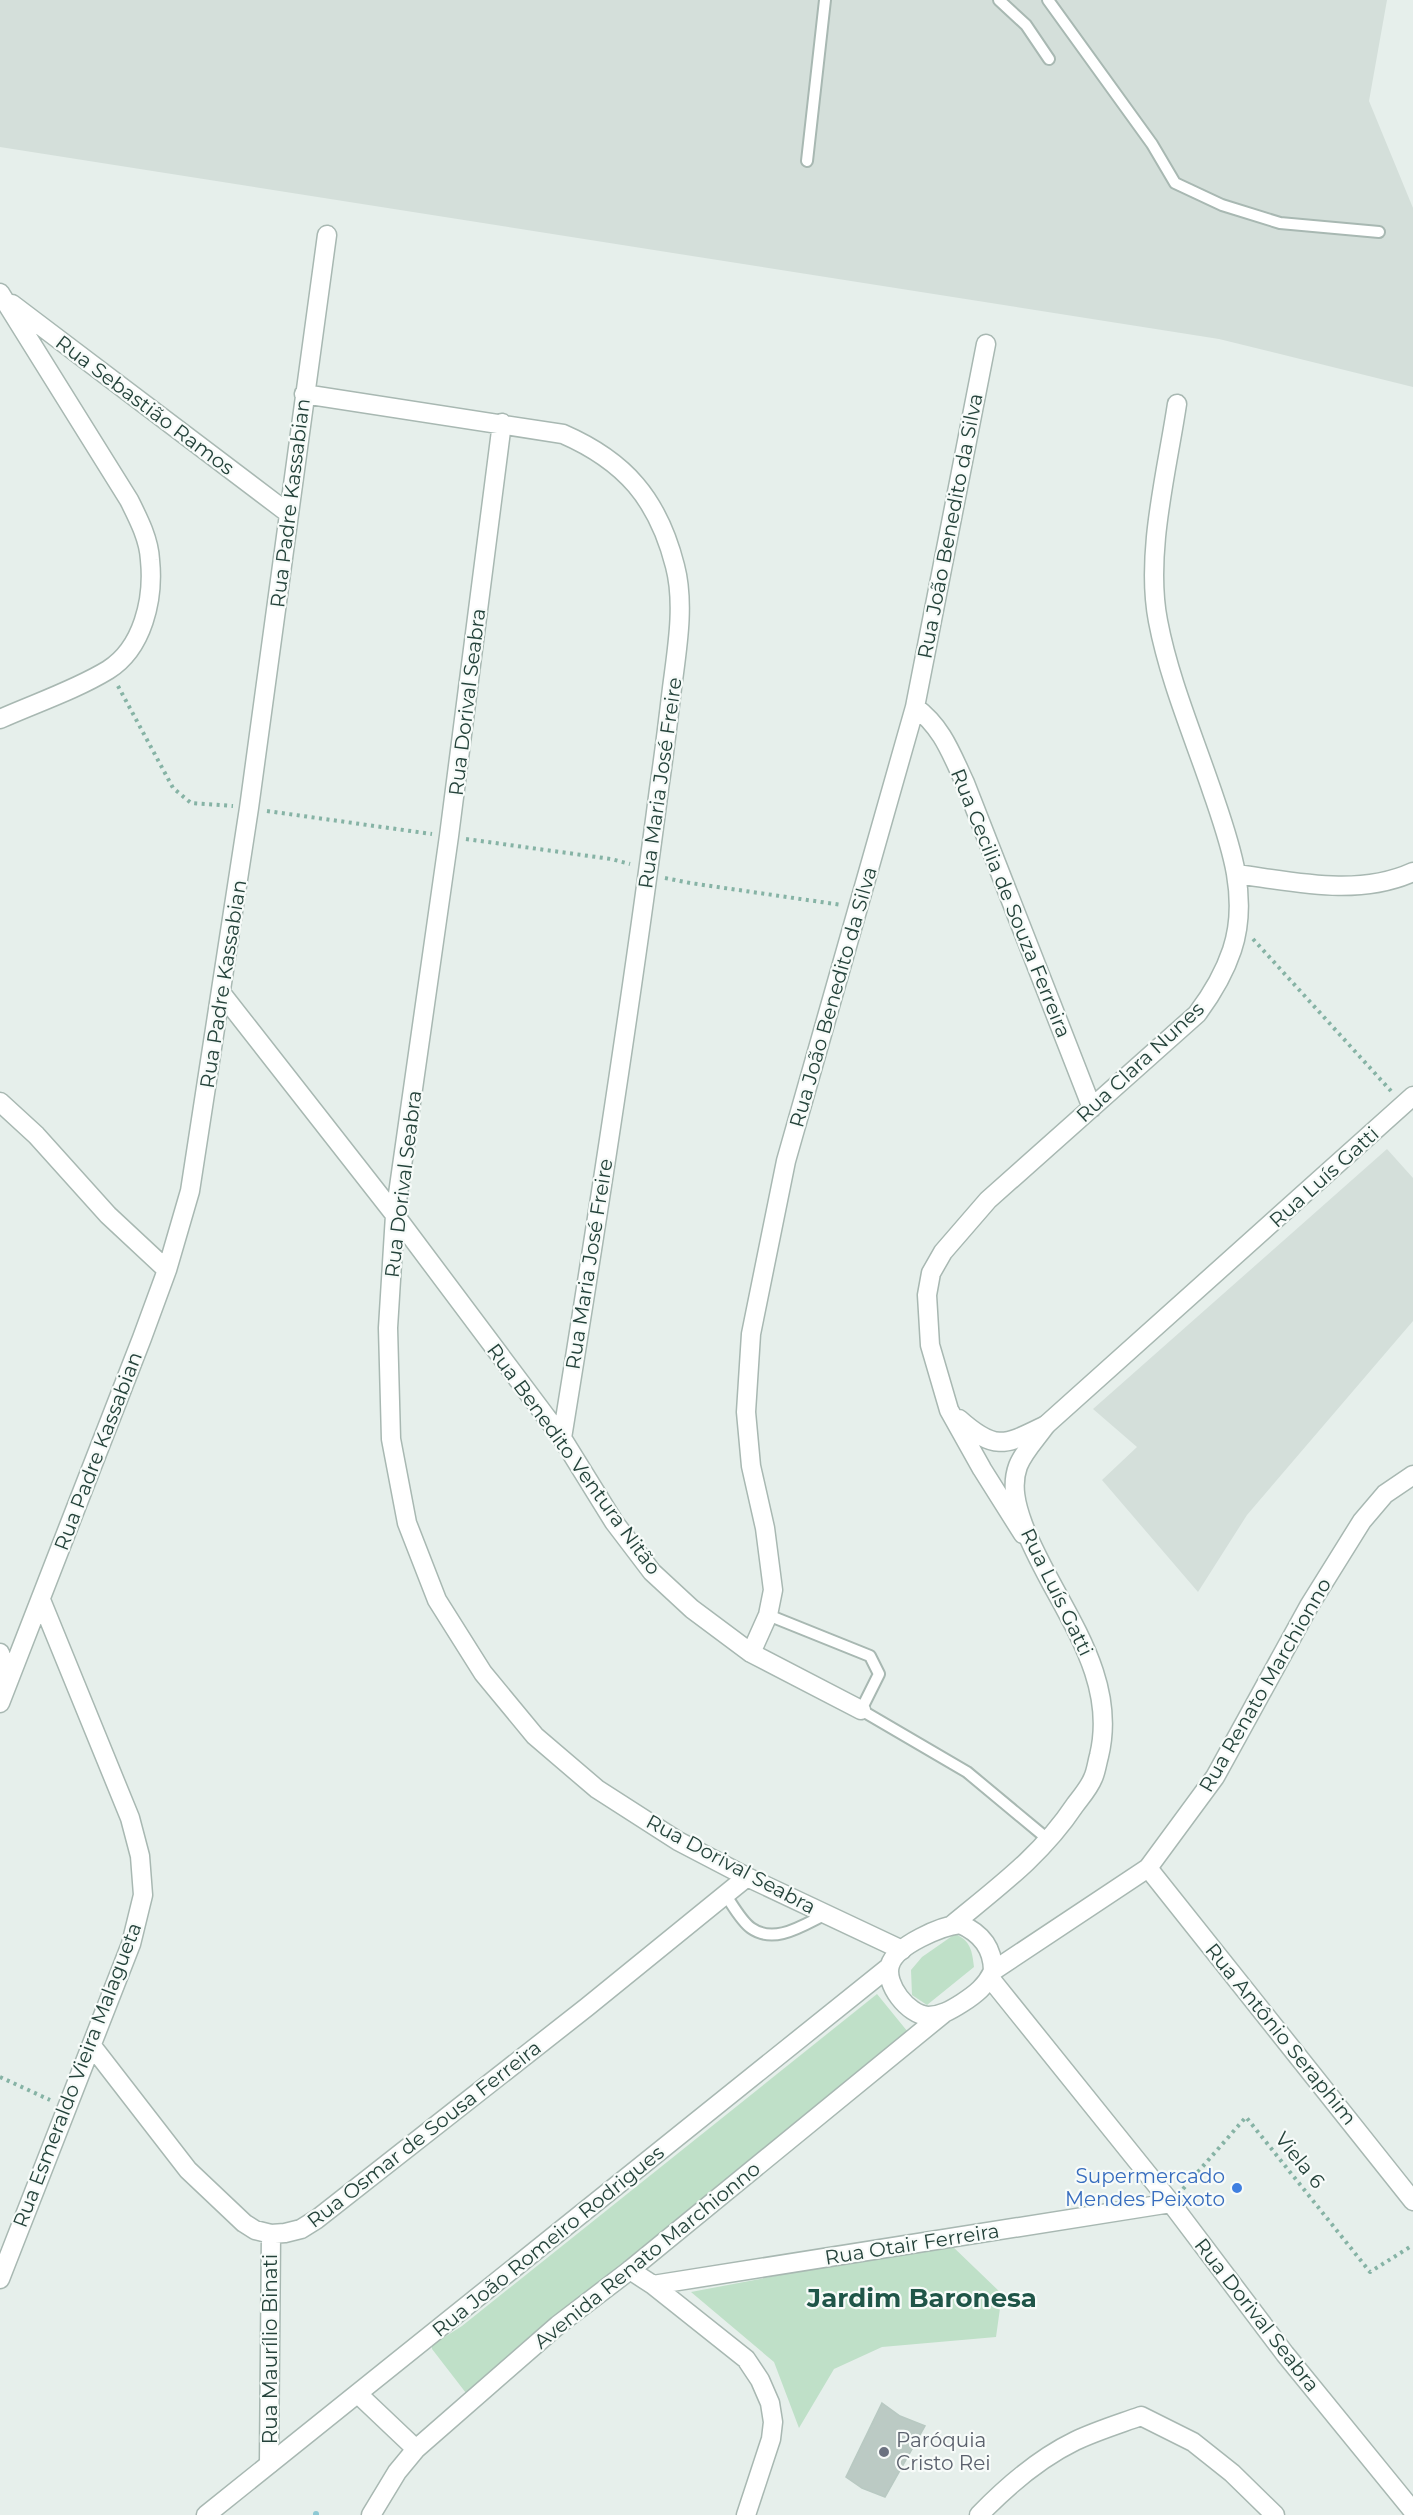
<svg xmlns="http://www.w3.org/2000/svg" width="1413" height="2515" font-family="Montserrat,sans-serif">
	<rect width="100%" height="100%" fill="#e6efeb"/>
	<!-- built -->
	<path fill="#d4dfda" d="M0 0H1387L1369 101 1413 208V387L1219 339 0 147Z
		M1387 1149 1413 1178V1321L1247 1515 1198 1592 1102 1480 1137 1447 1093 1409Z"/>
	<!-- green -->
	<path fill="#bfe0c8" d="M955 1934C971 1941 972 1951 974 1967L927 2005 912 1995 911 1970 922 1957Z
		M877 1994 912 2037 466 2393 432 2349V2345L462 2326Z
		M949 2243 1002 2294 996 2337 882 2347 834 2369 799 2428 774 2362 691 2292Z"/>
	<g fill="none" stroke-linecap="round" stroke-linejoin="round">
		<!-- stream -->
		<path stroke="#8ec9d4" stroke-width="6" d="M316 2515V2514"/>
	</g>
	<!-- building -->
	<path fill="#bbcac4" stroke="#b8c9c2" stroke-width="1.5" d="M882 2403 900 2416 925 2426 885 2497 862 2488 846 2477Z"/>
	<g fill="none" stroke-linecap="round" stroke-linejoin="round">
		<defs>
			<path id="service" d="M999 0 1026 25 1049 59
				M1048 0 1152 144 1175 183 1222 205 1280 223 1379 232
				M807 161 825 0
				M768 1615 870 1656 879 1674 861 1710 967 1772 1050 1841
				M725 1894C732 1904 741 1921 751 1928 775 1945 803 1925 826 1914"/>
			<path id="minor" d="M0 293 129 500C138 518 149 539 150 560 154 599 143 648 108 670 75 690 36 703 0 719
				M12 304 288 513
				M304 394 563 434C625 461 658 499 675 566 685 604 677 649 672 688 668 722 664 755 659 789 631 1006 597 1222 562 1438
				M502 423 449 836 395 1215 388 1328 391 1439 407 1523 437 1600 483 1673 535 1736 597 1789 678 1841 747 1877 902 1950
				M915 707C942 727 951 753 965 783L1092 1108
				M1237 874C1295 882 1358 897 1413 872
				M222 994 395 1215 562 1438 614 1522 652 1572 692 1609 751 1653 861 1710
				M0 1102 36 1135 108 1215 167 1270
				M959 1419C996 1452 1005 1445 1046 1425
				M1023 1534 982 1469 949 1410 930 1345 927 1295 931 1273 943 1252 988 1200 1197 1014C1212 994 1224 974 1232 950 1250 896 1229 841 1212 791 1193 735 1169 679 1158 621 1145 554 1167 471 1177 404
				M0 1653 9 1680
				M751 1653 768 1615 773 1590 765 1528 751 1466 746 1412 751 1334 786 1161 915 707 986 344
				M0 1703 142 1338 167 1270 190 1191 249 808 327 235
				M1148 1868 1413 2201
				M990 1978 1171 2203 1285 2354 1413 2511
				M92 2046 188 2170 244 2223 255 2230 271 2234 285 2233 301 2229 317 2219 587 2007 747 1877
				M630 2270 653 2285 746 2359 760 2380 770 2403 773 2422 771 2439 746 2515
				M0 2279 131 1944 143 1895 140 1856 130 1818 41 1600
				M653 2285 1171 2203
				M269 2464 271 2234
				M979 2515C1007 2486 1038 2459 1075 2441 1096 2431 1119 2424 1141 2416L1193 2442 1232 2473 1275 2515"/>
			<path id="tertiary" d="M960 1924C981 1933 993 1948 993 1971 986 1986 976 1994 962 2003 951 2010 941 2016 928 2016 908 2015 884 1984 890 1965 896 1945 942 1926 960 1924Z
				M952 1925C998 1887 1041 1856 1075 1805 1081 1797 1089 1788 1093 1778 1096 1772 1097 1763 1099 1756 1120 1670 1051 1600 1023 1524 1016 1505 1011 1485 1018 1466 1024 1451 1037 1438 1046 1425L1413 1096
				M993 1971 1148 1868 1215 1777 1309 1606 1362 1521 1385 1494 1413 1475
				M358 2394 416 2449
				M206 2515 889 1967
				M371 2515 397 2472 416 2449 558 2325 630 2270 943 2014"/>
		</defs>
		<!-- service casing -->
		<use href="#service" stroke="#a8b8b2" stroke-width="14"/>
		<!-- minor casing -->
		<use href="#minor" stroke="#a8b8b2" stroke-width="21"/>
		<!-- tertiary casing -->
		<use href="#tertiary" stroke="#a8b8b2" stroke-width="21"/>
		<!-- path -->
		<path stroke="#86b3a5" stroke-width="4" stroke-dasharray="3 4.5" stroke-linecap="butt" d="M118 686 173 788 191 803 233 806
			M267 811 432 834
			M466 839 611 859 630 864
			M665 878 690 883 842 905
			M1253 939 1391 1091
			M0 2077 50 2100
			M1183 2189 1246 2117 1370 2272 1413 2245"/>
		<!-- service -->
		<use href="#service" stroke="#fff" stroke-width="10"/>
		<!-- minor -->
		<use href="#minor" stroke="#fff" stroke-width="18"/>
		<!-- tertiary -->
		<use href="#tertiary" stroke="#fff" stroke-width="18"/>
	</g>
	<!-- markers -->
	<circle fill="#3f7fe0" stroke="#f7fbf9" stroke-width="2" cx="1237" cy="2188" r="6"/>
	<circle fill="#6b7280" stroke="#f7fbf9" stroke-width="2" cx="884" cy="2452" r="6"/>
	<g text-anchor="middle" stroke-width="4.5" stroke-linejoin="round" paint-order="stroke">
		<!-- street labels -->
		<g font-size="20" fill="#24423a" stroke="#f7fbf9">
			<text transform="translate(145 405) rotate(37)" y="7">Rua Sebastião Ramos</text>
			<text transform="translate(290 503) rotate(-83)" y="7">Rua Padre Kassabian</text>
			<text transform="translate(950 526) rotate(-79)" y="7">Rua João Benedito da Silva</text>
			<text transform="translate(467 702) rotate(-83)" y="7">Rua Dorival Seabra</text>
			<text transform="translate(660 783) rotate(-82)" y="7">Rua Maria José Freire</text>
			<text transform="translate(1011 903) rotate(68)" y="7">Rua Cecilia de Souza Ferreira</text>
			<text transform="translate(223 984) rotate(-81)" y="7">Rua Padre Kassabian</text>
			<text transform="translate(833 997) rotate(-74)" y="7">Rua João Benedito da Silva</text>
			<text transform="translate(1140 1062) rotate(-43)" y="7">Rua Clara Nunes</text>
			<text transform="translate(1324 1177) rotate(-42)" y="7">Rua Luís Gatti</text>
			<text transform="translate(403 1184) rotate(-83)" y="7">Rua Dorival Seabra</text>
			<text transform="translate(589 1264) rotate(-81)" y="7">Rua Maria José Freire</text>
			<text transform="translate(98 1451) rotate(-69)" y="7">Rua Padre Kassabian</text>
			<text transform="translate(574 1459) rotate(54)" y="7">Rua Benedito Ventura Nitão</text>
			<text transform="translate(1057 1592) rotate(64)" y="7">Rua Luís Gatti</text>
			<text transform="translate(1265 1685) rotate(-60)" y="7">Rua Renato Marchionno</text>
			<text transform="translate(731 1864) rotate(28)" y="7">Rua Dorival Seabra</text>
			<text transform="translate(1281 2034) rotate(51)" y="7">Rua Antônio Seraphim</text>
			<text transform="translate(77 2075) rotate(-69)" y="7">Rua Esmeraldo Vieira Malagueta</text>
			<text transform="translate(424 2134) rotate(-38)" y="7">Rua Osmar de Sousa Ferreira</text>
			<text transform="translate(1300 2160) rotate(51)" y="7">Viela 6</text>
			<text transform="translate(548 2241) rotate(-39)" y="7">Rua João Romeiro Rodrigues</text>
			<text transform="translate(912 2244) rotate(-9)" y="7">Rua Otair Ferreira</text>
			<text transform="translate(647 2255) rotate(-39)" y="7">Avenida Renato Marchionno</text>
			<text transform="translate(1257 2315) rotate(52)" y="7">Rua Dorival Seabra</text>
			<text transform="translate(270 2349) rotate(-90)" y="7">Rua Maurílio Binati</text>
		</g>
		<!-- shop labels -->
		<g font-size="20" fill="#366cbe" stroke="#f7fbf9" text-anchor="end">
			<text x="1225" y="2183">Supermercado<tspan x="1225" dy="23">Mendes Peixoto</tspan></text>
		</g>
		<!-- worship labels -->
		<g font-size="20" fill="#5b616d" stroke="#f7fbf9" text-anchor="start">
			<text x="896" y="2447">Paróquia<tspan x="896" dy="23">Cristo Rei</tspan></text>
		</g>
		<!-- district labels -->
		<g font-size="26" font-weight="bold" fill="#1f5548" stroke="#f7fbf9">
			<text x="922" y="2307">Jardim Baronesa</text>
		</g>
	</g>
</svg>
